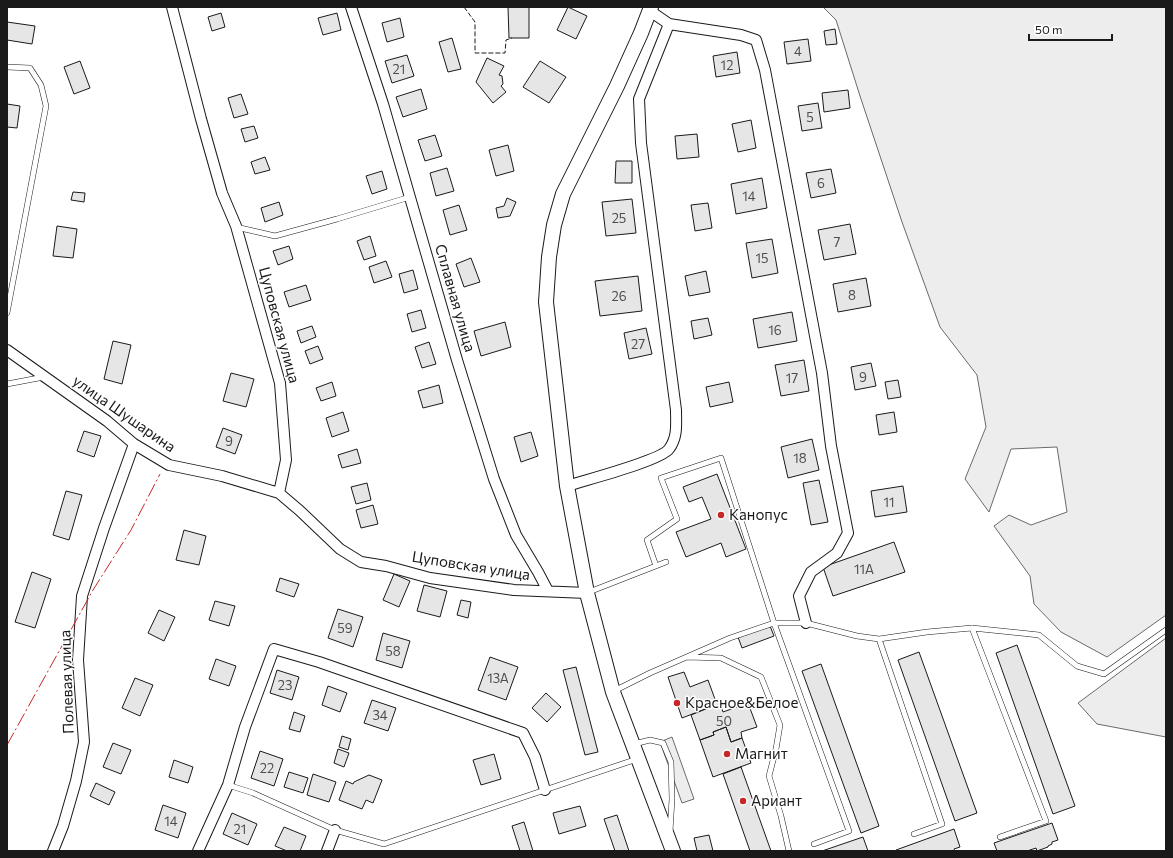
<svg xmlns="http://www.w3.org/2000/svg" width="1173" height="858" font-family="Commissioner,sans-serif">
	<rect width="100%" height="100%" fill="#fff"/>
	<!-- built -->
	<path fill="#ededed" stroke="#6a6a6a" d="M823 7H1166V615L1107 657 1061 632 1034 604 1030 576 994 526 1009 515 1031 525 1067 512 1057 447 1011 449 989 512 965 479 986 427 977 375 940 327 902 222 860 96 836 20Z
		M1166 638V737L1097 724 1078 703Z
		M672 737 694 799 682 803 660 742Z"/>
	<!-- building -->
	<path fill="#e6e6e6" stroke="#1a1a1a" d="M508 7H529V38H509Z
		M568 7 587 16 576 39 557 30Z
		M221 13 225 27 212 31 208 17Z
		M337 13 341 30 323 35 318 18Z
		M400 18 404 37 387 42 382 23Z
		M7 22 35 26 32 44 7 40Z
		M835 29 837 44 826 45 824 31Z
		M452 38 461 69 448 72 439 42Z
		M808 39 811 61 787 64 784 42Z
		M737 52 740 73 716 77 713 56Z
		M407 55 414 76 392 83 385 61Z
		M487 58 504 66 499 75 502 76 503 84 501 86 506 92 493 103 476 82Z
		M80 61 90 88 74 94 64 67Z
		M540 61 566 77 549 103 523 87Z
		M421 89 427 109 403 117 396 97Z
		M848 90 850 108 824 112 822 93Z
		M241 94 248 114 234 118 228 98Z
		M818 103 822 128 802 131 798 106Z
		M7 104 20 106 17 128 7 127Z
		M751 120 756 148 738 152 732 124Z
		M254 126 258 138 245 142 241 129Z
		M697 134 699 157 677 159 675 136Z
		M435 135 442 156 425 161 418 140Z
		M508 145 514 171 496 176 489 150Z
		M265 157 270 170 255 174 251 162Z
		M616 161H632V183H615Z
		M447 168 454 191 436 196 430 173Z
		M831 169 836 193 811 198 806 173Z
		M382 171 387 189 372 194 366 176Z
		M762 178 767 208 736 214 731 184Z
		M73 192 85 193 84 202 71 200Z
		M507 198 516 202 510 216 498 218 496 208 504 206Z
		M632 199 636 233 606 236 602 202Z
		M279 202 283 215 265 222 261 208Z
		M708 203 712 228 695 231 691 205Z
		M459 205 467 230 450 235 443 210Z
		M850 224 856 254 824 260 818 230Z
		M57 226 77 229 73 258 53 256Z
		M370 236 376 256 364 260 357 241Z
		M772 239 778 273 752 278 746 243Z
		M289 246 293 259 278 265 273 251Z
		M471 258 480 282 464 287 456 264Z
		M386 261 392 277 374 283 369 267Z
		M413 270 418 289 404 293 399 274Z
		M706 271 710 292 689 296 685 276Z
		M638 276 642 311 600 316 595 281Z
		M866 278 871 306 838 312 833 284Z
		M306 285 311 300 289 307 284 292Z
		M421 310 426 328 412 332 407 314Z
		M792 312 797 341 758 348 753 319Z
		M708 318 712 335 694 339 691 321Z
		M505 322 511 347 481 356 474 331Z
		M312 326 316 337 301 343 297 331Z
		M646 328 652 354 629 359 624 333Z
		M113 341 131 345 122 384 104 379Z
		M429 342 436 364 422 368 415 347Z
		M318 346 323 359 310 364 305 351Z
		M804 360 809 391 781 396 775 365Z
		M871 363 876 386 855 390 851 367Z
		M231 373 254 379 246 407 223 401Z
		M898 380 901 397 888 399 885 382Z
		M332 382 336 396 321 401 316 388Z
		M729 382 733 402 710 407 706 387Z
		M439 385 443 403 423 408 418 391Z
		M343 412 349 431 332 437 326 418Z
		M894 412 897 432 879 435 876 415Z
		M223 428 242 435 235 454 216 447Z
		M84 431 101 436 94 457 77 451Z
		M531 432 538 456 521 462 514 437Z
		M812 439 819 470 788 478 781 447Z
		M357 449 361 463 342 468 338 455Z
		M717 474 746 549 726 557 721 543 686 557 676 532 711 519 702 497 689 502 683 487Z
		M819 480 828 522 811 525 803 483Z
		M367 483 371 500 356 504 351 487Z
		M903 486 907 512 875 517 871 491Z
		M66 491 82 495 69 540 53 535Z
		M373 505 378 524 361 528 356 510Z
		M184 530 206 536 199 565 176 560Z
		M894 542 905 572 833 596 823 567Z
		M32 572 51 579 35 628 15 622Z
		M394 574 410 581 399 607 383 600Z
		M280 578 299 584 294 597 276 591Z
		M424 585 447 591 440 617 417 611Z
		M461 600 471 602 468 618 457 615Z
		M215 601 235 606 229 626 209 620Z
		M338 609 363 617 353 647 328 638Z
		M159 610 175 617 164 641 148 633Z
		M770 626 774 636 742 648 738 637Z
		M383 633 410 641 402 668 376 660Z
		M1017 645 1075 806 1053 814 996 653Z
		M919 652 977 813 955 821 898 660Z
		M490 657 518 667 506 700 478 690Z
		M216 659 236 666 229 686 209 679Z
		M821 664 879 826 861 833 802 671Z
		M576 667 598 752 585 755 563 670Z
		M277 670 299 677 292 700 270 693Z
		M684 672 690 687 708 680 716 702 707 705 708 708 682 718 668 677Z
		M135 678 153 685 140 716 122 708Z
		M328 686 347 693 340 712 322 705Z
		M546 693 561 707 547 722 532 708Z
		M372 700 396 708 388 731 364 723Z
		M719 700 723 712 748 703 757 727 741 732 742 738 731 742 726 727 713 732 714 735 700 740 691 715 708 708 707 705Z
		M294 712 305 716 300 732 289 729Z
		M726 727 731 742 742 738 751 763 713 777 700 740 714 735 713 732Z
		M342 736 351 739 348 750 339 747Z
		M113 743 131 750 121 774 103 767Z
		M338 749 349 753 344 767 334 763Z
		M260 751 283 759 274 786 251 778Z
		M494 754 501 779 481 785 473 760Z
		M174 760 193 767 188 783 169 777Z
		M741 767 771 851H750L723 774Z
		M289 772 308 778 303 793 284 787Z
		M313 774 336 782 329 802 307 795Z
		M369 775 382 780 373 803 366 800 362 809 339 800 346 781 353 784 354 782Z
		M96 783 115 792 109 805 90 796Z
		M163 805 186 813 178 838 155 830Z
		M580 806 586 826 559 834 553 813Z
		M232 813 257 824 248 845 223 834Z
		M617 815 629 851H615L604 819Z
		M524 822 533 851H520L512 826Z
		M1052 823 1058 840 1052 842V844L1048 846V847L1037 851 1036 848 1027 851H997L994 843Z
		M284 827 306 836 300 851H287L275 846Z
		M954 829 960 847 954 849 955 851H897L896 850Z
		M709 835 713 851H697L694 838Z
		M863 837 868 851H822Z"/>
	<g fill="none" stroke-linecap="round" stroke-linejoin="round">
		<defs>
			<path id="service" d="M7 67 30 68 41 85 46 106 7 313
				M236 227 275 236 337 219 410 197
				M7 384 44 377
				M656 566 647 540 677 519 661 478 721 458 774 623 849 831 814 844
				M589 592 666 562
				M972 628 1046 821 1000 837
				M879 639 942 824 914 834
				M687 657 721 658 761 677 780 725 776 749 769 776 781 816 789 851
				M614 691 650 673 730 638 774 623H806L857 636 879 639 927 632 972 628 1039 635 1077 666 1104 674 1166 630
				M634 744 650 740 663 743 671 762 672 799 670 831
				M228 785 253 793 335 830 384 844 637 759"/>
			<path id="minor" d="M172 7 201 119 222 193 236 226 280 383 286 460 279 493 299 510 340 549 361 562 386 566 430 578 514 590 587 593
				M351 7 383 104 457 360 494 479 516 535 538 572 548 591
				M669 24 741 35 756 40 765 70 822 373 831 446 848 533 837 553 811 572 799 596 806 623
				M7 350 107 421 134 444 169 465 222 476 279 493
				M567 486C585 480 660 461 669 449 678 437 676 424 676 410L641 143 639 99 669 24 650 11
				M53 851 63 826 76 781 84 742 78 660 82 596 104 528 134 444
				M198 851 228 785 245 727 274 649 319 662 523 733 535 757 545 790
				M327 851 335 830"/>
			<path id="secondary" d="M651 7 641 33 617 86 563 194 554 225 549 257 546 302 567 486 587 593 613 692 673 851"/>
		</defs>
		<!-- service casing -->
		<use href="#service" stroke="#1a1a1a" stroke-width="6"/>
		<!-- minor casing -->
		<use href="#minor" stroke="#1a1a1a" stroke-width="12"/>
		<!-- secondary casing -->
		<use href="#secondary" stroke="#1a1a1a" stroke-width="16"/>
		<!-- service -->
		<use href="#service" stroke="#fff" stroke-width="5"/>
		<!-- minor -->
		<use href="#minor" stroke="#fff" stroke-width="10"/>
		<!-- secondary -->
		<use href="#secondary" stroke="#fff" stroke-width="14"/>
		<!-- fence -->
		<path stroke="#1a1a1a" stroke-width="1" stroke-dasharray="5 2" stroke-linecap="butt" d="M464 7 475 22V53H505L506 40 512 38"/>
		<!-- power -->
		<path stroke="#c62828" stroke-width="1" stroke-dasharray="14 3 2 3" stroke-linecap="butt" d="M7 745 93 590 131 530 160 474"/>
	</g>
	<!-- markers -->
	<g fill="#c62828" stroke="#fff" stroke-width="1.5">
		<circle cx="721" cy="515" r="4"/>
		<circle cx="677" cy="703" r="4"/>
		<circle cx="727" cy="754" r="4"/>
		<circle cx="743" cy="801" r="4"/>
	</g>
	<g text-anchor="middle" stroke-width="3" stroke-linejoin="round" paint-order="stroke">
		<!-- number labels -->
		<g font-size="13" fill="#4d4d4d">
			<text x="798" y="56">4</text>
			<text x="727" y="70">12</text>
			<text x="399" y="74">21</text>
			<text x="810" y="122">5</text>
			<text x="821" y="188">6</text>
			<text x="749" y="201">14</text>
			<text x="619" y="223">25</text>
			<text x="837" y="247">7</text>
			<text x="762" y="263">15</text>
			<text x="852" y="300">8</text>
			<text x="619" y="301">26</text>
			<text x="775" y="335">16</text>
			<text x="638" y="349">27</text>
			<text x="863" y="382">9</text>
			<text x="792" y="383">17</text>
			<text x="229" y="446">9</text>
			<text x="800" y="463">18</text>
			<text x="889" y="507">11</text>
			<text x="864" y="574">11А</text>
			<text x="345" y="633">59</text>
			<text x="393" y="656">58</text>
			<text x="498" y="683">13А</text>
			<text x="285" y="690">23</text>
			<text x="380" y="720">34</text>
			<text x="724" y="726">50</text>
			<text x="267" y="773">22</text>
			<text x="171" y="826">14</text>
			<text x="240" y="834">21</text>
		</g>
		<!-- street labels -->
		<g font-size="15" fill="#1a1a1a" stroke="#fff">
			<text transform="translate(455 298) rotate(74)" y="5">Сплавная улица</text>
			<text transform="translate(279 325) rotate(75)" y="5">Цуповская улица</text>
			<text transform="translate(124 414) rotate(35)" y="5">улица Шушарина</text>
			<text transform="translate(471 566) rotate(9)" y="5">Цуповская улица</text>
			<text transform="translate(67 682) rotate(-92)" y="5">Полевая улица</text>
		</g>
		<!-- poi labels -->
		<g font-size="15" fill="#1a1a1a" stroke="#fff" text-anchor="start">
			<text x="729" y="520">Канопус</text>
			<text x="685" y="708">Красное&amp;Белое</text>
			<text x="735" y="759">Магнит</text>
			<text x="751" y="806">Ариант</text>
		</g>
	</g>
	<!-- border -->
	<rect width="1173" height="858" fill="none" stroke="#1a1a1a" stroke-width="16"/>
	<!-- scale -->
	<path d="M1029 34v6h83v-6" fill="none" stroke="#1a1a1a" stroke-width="2"/>
	<text x="1035" y="34" font-size="12" fill="#1a1a1a" stroke="#ffffff" stroke-width="3" paint-order="stroke">50 m</text>
</svg>
